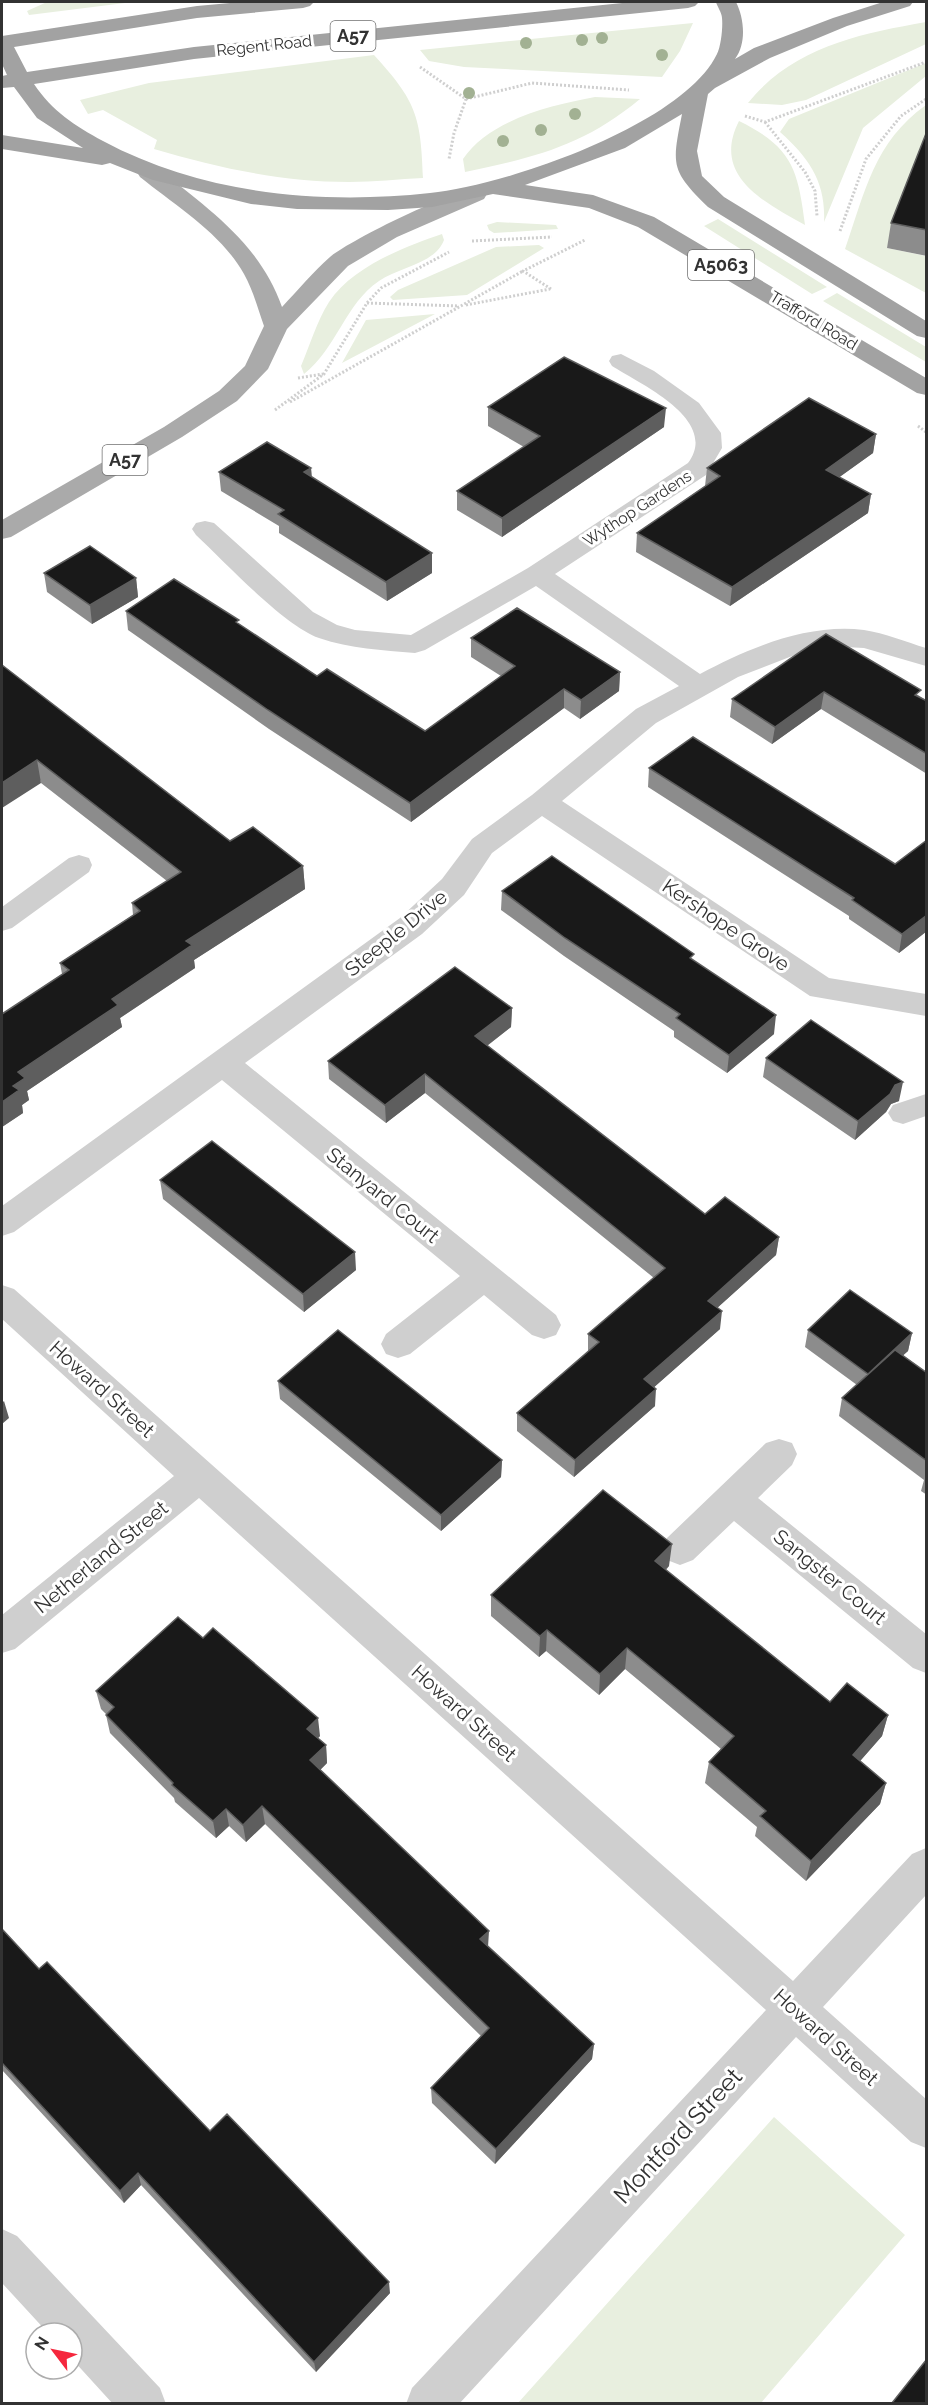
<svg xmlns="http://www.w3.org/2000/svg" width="928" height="2405" font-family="Raleway,sans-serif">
	<rect width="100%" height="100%" fill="#fff"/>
	<!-- green -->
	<path fill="#e8efdf" d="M47 2H133L29 15 27 11Z
		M926 22V44L806 100 782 105 748 103C793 47 859 34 926 22Z
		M693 23 680 51 662 77 464 67 429 61 420 50Z
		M374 55C416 101 421 116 423 178 399 179 374 182 349 182 282 182 218 168 154 149L157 140 103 110 88 114 80 100 149 83Z
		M926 63V76L863 128 824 222C826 182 809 158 780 132L789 119Z
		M595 97 640 99C583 146 536 157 465 172L463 159C489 120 551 105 595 97Z
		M926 105V147L887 248 926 256V293L845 249C865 192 874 142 926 105Z
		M739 121C792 147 798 169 805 225 764 202 711 176 739 121Z
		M718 219 827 287 812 294 704 226Z
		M497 222 556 225 558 229 494 233 489 230 487 225Z
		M442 234 444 240C435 264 399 267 379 281 345 304 337 348 304 374L301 366C310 345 317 321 329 302 352 267 404 247 442 234Z
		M539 245 544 248 467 295 393 300 390 297 398 290 496 247Z
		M837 293 926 347V362L823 301Z
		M435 314 342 363 366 320Z
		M774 2117 905 2235 761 2403H518Z"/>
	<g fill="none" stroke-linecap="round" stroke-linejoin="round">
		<!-- path -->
		<path stroke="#cfcfcf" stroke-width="3" stroke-dasharray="2 2" stroke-linecap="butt" d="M420 67 466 99 454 133 449 159
			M466 99 532 83 629 90
			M745 116 765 122 926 62
			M765 122 805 172 815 191 817 216
			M840 231 866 159 901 116 926 99
			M472 241 552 237
			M551 289 523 271 585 240
			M367 303 459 306
			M466 305 550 289
			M298 378 323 374
			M290 402 523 271
			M275 410 324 374 367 303 381 288 449 252
			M918 426 926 432"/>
		<!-- service -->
		<path fill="#cfcfcf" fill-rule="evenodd" d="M79 855 89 858 92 865 89 872 12 928 2 931V907L69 858Z
			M926 1094V1116L903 1124 893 1121 888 1113 893 1105Z"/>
		<!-- minor -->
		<path fill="#cfcfcf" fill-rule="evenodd" d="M621 354 654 371 699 403 721 433 722 448 706 475 555 574 700 674C748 648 808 623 864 630 885 633 906 642 926 648V666L864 648 826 646 800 653 738 677 656 723 562 801 829 978 926 994V1016L810 996 542 816 492 853 464 895 422 934 245 1063 556 1315 561 1325 556 1335 544 1339 532 1335 484 1295 410 1354 398 1358 386 1354 381 1344 386 1334 460 1276 222 1080 14 1232 2 1236V1206L400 918 442 879 472 839 532 795 636 709 679 686 536 586 425 650 415 653C382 650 351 649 319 638 283 625 226 563 196 535L192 529 196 523 205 521 214 523 313 612 337 625 355 630 411 635 528 568 688 463C720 420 642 385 612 366L609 361 612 356Z
			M2 1285 14 1289 793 1981 912 1854 926 1848V1895L823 2007 926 2099V2148L911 2142 796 2037 459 2404H406L412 2388 766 2010 199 1498 15 1649 2 1653V1615L174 1476 2 1319Z
			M779 1439 792 1443 797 1454 792 1465 758 1498 926 1634V1673L913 1668 734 1521 693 1560 680 1565 667 1560 662 1549 667 1538 766 1443Z
			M2 2229 17 2236 160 2388 166 2404H113L72 2359V2333H48L2 2283Z"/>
		<!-- primary -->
		<path fill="#aaa" fill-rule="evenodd" d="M148 165 156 167C207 208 259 242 282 307 298 290 313 272 330 257 350 240 462 184 484 189L487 194 484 199 397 237 348 266 287 329 268 369 237 401 182 437 11 537 2 539V520L164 427 219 391 245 366 264 326C258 309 253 290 244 274 221 233 176 206 140 177L137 172 140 167Z"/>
		<!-- trunk -->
		<path fill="#a2a2a2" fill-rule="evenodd" d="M241 2H314L310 6 303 8 197 18 14 47 27 72 194 47 632 2H699L695 6 688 8 194 59 34 84C52 111 75 126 103 141 202 194 319 205 430 193 504 186 683 125 717 54 721 46 723 27 722 18 722 13 717 6 716 2H736C744 18 747 43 735 59L754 48 833 18 883 2H913L910 6 847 26 770 58 715 88 708 94 697 151 702 176 724 197 926 321V338L917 336 708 207C670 170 672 165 682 114L625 148 525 185 593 195 654 217 926 378V395L917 393 638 227 589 208 493 194 432 207 388 210 297 209 251 204 153 180 110 163 102 165 2 149V135L83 148 37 118 14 87 2 88V76L7 75 2 64V36L197 6Z"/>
	</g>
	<!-- trees -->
	<g fill="#a2b193">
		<circle cx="602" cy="38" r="6"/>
		<circle cx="582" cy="40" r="6"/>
		<circle cx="526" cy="43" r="6"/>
		<circle cx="662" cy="55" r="6"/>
		<circle cx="469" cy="93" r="6"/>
		<circle cx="575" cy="114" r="6"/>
		<circle cx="541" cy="130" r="6"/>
		<circle cx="503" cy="141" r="6"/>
	</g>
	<!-- wall -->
	<path fill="#8c8c8c" d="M927 131V256L887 248 891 223Z
		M488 407 664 427 502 537 457 510V491L524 447 488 426Z
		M876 434 873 453 839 477 871 494 868 513 730 606 636 552 637 533 705 486 707 468Z
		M311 468 312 477 432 553V573L387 601 279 533V526L221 491 219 472Z
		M44 573 136 578 138 597 92 624 47 592Z
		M126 611 240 625 317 676 425 731 501 676 471 657V638L620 672 619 691 580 719 564 708 411 822 269 729 128 630Z
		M826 634 927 701V774L821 709 772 744 730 717 732 699Z
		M2 665 230 841 303 866 305 889 194 960 195 968 120 1018 122 1027 27 1091 29 1100 22 1105 23 1113 2 1127V1014L62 974 60 963 133 915 132 903 167 881 41 783Z
		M649 768 895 864 927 840V931L899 953 849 919V916L648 787Z
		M502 891 693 960 774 1034 727 1073 674 1037V1031L564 956 501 910Z
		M512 1008 511 1027 487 1046 705 1214 779 1237 776 1255 717 1308 720 1329 654 1387 655 1406 574 1477 517 1431V1413L588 1352V1334L654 1278 425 1093 386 1123 329 1079 328 1061Z
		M766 1058 899 1101 891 1104 886 1112 855 1140 763 1077Z
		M160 1180 356 1270 304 1312 163 1199Z
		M808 1330 912 1333 908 1351 903 1355 927 1373V1495L921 1491 924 1480 839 1416 842 1398 857 1385 805 1347Z
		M278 1381 502 1460 501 1477 441 1531 280 1399Z
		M669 1566 666 1570 830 1702 888 1715 882 1736 860 1761 886 1783 880 1804 806 1881 755 1836 757 1827 705 1783 709 1762 721 1749 625 1669 599 1695 546 1651 539 1657 491 1616V1595Z
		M96 1691 320 1736 318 1738 326 1745 327 1763 320 1770 488 1947 594 2044 592 2059 495 2164 432 2103 431 2088 481 2036 265 1824 246 1842 229 1826 216 1838 175 1802 174 1798 110 1733 106 1715V1714L101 1709Z
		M2 1929 39 1969 210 2131 390 2293 316 2372 141 2185 124 2203 2 2070Z"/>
	<!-- shaded-wall -->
	<path fill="#5e5e5e" d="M666 408 664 427 502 537V518Z
		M876 434 873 453 823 489 826 470Z
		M311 468 312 487 304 472Z
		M871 494 868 513 730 606 732 587Z
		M432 553V573L387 601 386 582Z
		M136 578 138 597 92 624 90 605Z
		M620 672 619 691 580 719 581 700Z
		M564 689V708L411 822 410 803Z
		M824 692 821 709 772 744 775 727Z
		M37 760 41 783 2 808V783Z
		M303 866 305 889 194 960 195 968 120 1018 122 1027 27 1091 29 1100 22 1105 23 1113 2 1127V1102L13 1086 18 1072 186 941Z
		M927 915V931L899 953 902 934Z
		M512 1008 511 1027 475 1055V1036Z
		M776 1015 774 1034 727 1073 729 1055Z
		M425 1074V1093L386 1123 385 1105Z
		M903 1082 899 1101 891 1104 886 1112 855 1140 858 1121 895 1085Z
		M779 1237 776 1255 706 1318 708 1301Z
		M355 1252 356 1270 304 1312 303 1294Z
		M722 1311 720 1329 643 1397 644 1379Z
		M912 1333 908 1351 864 1391 868 1374Z
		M656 1389 655 1406 574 1477 575 1460Z
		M4 1401 9 1418 2 1424V1403Z
		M502 1460 501 1477 441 1531V1515Z
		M672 1544 669 1566 652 1583 655 1561Z
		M547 1630 546 1651 539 1657 540 1636Z
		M627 1648 625 1669 599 1695 600 1674Z
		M888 1715 882 1736 847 1776 853 1755Z
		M318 1718 320 1736 309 1747 307 1729Z
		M326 1745 327 1763 312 1778 310 1760Z
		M886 1783 880 1804 806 1881 811 1861Z
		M262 1806 265 1824 246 1842 243 1825Z
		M226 1809 229 1826 216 1838 213 1821Z
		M489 1931 488 1947 480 1939Z
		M594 2044 592 2059 495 2164 496 2149Z
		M138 2173 141 2185 124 2203 120 2191Z
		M389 2282 390 2293 316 2372 314 2362Z"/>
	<!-- building -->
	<path fill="#191919" stroke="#5e5e5e" stroke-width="1.5" d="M927 131V230L891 223Z
		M564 357 666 408 502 518 457 491 540 436 488 407Z
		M809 398 876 434 826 470 871 494 732 587 637 533 720 476 707 468Z
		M267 442 311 468 304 472 432 553 386 582 278 514 284 510 219 472Z
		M90 546 136 578 90 605 44 573Z
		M174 579 239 620 236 622 317 676 327 669 425 731 515 666 471 638 517 608 620 672 581 700 564 689 410 803 268 710 126 611Z
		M826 634 921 690 915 695 927 701V754L824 692 775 727 732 699Z
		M2 665 230 841 253 827 303 866 186 941 192 945 112 999 118 1005 18 1072 25 1078 13 1086 19 1090 2 1102V1014L69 970 60 963 140 911 132 903 181 872 37 760 2 783Z
		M693 737 895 864 927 840V915L902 934 852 900 854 898 649 768Z
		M552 856 694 954 690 958 776 1015 729 1055 676 1018 680 1014 565 938 502 891Z
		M455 967 512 1008 475 1036 705 1214 725 1197 779 1237 708 1301 722 1311 644 1379 656 1389 575 1460 517 1413 599 1342 588 1334 665 1268 425 1074 385 1105 328 1061Z
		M811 1020 903 1082 895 1085 890 1094 858 1121 766 1058Z
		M212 1141 355 1252 303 1294 160 1180Z
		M850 1290 912 1333 868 1374 808 1330Z
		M338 1330 502 1460 441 1515 278 1381Z
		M895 1350 927 1373V1461L842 1398Z
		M603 1490 672 1544 655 1561 830 1702 847 1683 888 1715 853 1755 886 1783 811 1861 760 1816 766 1811 709 1762 734 1736 627 1648 600 1674 547 1630 540 1636 491 1595Z
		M178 1617 203 1638 213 1628 318 1718 307 1729 326 1745 310 1760 489 1931 480 1939 594 2044 496 2149 431 2088 489 2028 262 1806 243 1825 226 1809 213 1821 172 1785 173 1783 106 1715 114 1707 96 1691Z
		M2 1929 39 1969 47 1962 210 2131 227 2114 389 2282 314 2362 138 2173 120 2191 2 2063Z
		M927 2359V2403H892Z"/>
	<g text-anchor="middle" stroke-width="6" stroke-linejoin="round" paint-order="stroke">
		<!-- far-street labels -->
		<g font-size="16" fill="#323232" stroke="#fff">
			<text transform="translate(264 45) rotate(-6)" y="6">Regent Road</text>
			<text transform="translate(814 320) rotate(31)" y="6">Trafford Road</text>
			<text transform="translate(637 508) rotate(-33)" y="6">Wythop Gardens</text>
		</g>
		<!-- shield labels -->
		<g fill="#fff" stroke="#707070" stroke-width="1.5">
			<rect x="330.5" y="21" width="45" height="30" rx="4.5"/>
			<rect x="688" y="250" width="66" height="30" rx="4.5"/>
			<rect x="102.5" y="445" width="45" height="30" rx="4.5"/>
		</g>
		<g font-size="18" font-weight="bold" fill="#323232">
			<text x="353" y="42">A57</text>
			<text x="721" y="271">A5063</text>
			<text x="125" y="466">A57</text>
		</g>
		<!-- street labels -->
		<g font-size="20" fill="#323232" stroke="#fff">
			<text transform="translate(726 925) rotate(34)" y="7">Kershope Grove</text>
			<text transform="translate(396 933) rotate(-39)" y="7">Steeple Drive</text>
			<text transform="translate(383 1195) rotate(39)" y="7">Stanyard Court</text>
			<text transform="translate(102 1389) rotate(42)" y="7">Howard Street</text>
			<text transform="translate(101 1557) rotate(-39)" y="7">Netherland Street</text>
			<text transform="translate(830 1577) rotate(39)" y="7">Sangster Court</text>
			<text transform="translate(464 1713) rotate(42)" y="7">Howard Street</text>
			<text transform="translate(826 2037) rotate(42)" y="7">Howard Street</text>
		</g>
		<!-- near-street labels -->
		<g font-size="24" fill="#323232" stroke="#fff">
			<text transform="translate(678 2136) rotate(-47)" y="8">Montford Street</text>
		</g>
	</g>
	<!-- border -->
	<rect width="928" height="2405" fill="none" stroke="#323232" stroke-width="6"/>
	<!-- north arrow -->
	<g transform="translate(54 2351) rotate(302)"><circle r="28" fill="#ffffff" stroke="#adadad" stroke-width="1.5"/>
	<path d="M0-4.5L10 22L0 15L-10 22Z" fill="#f5273d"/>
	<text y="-9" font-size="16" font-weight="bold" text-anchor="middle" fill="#323232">N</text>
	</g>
</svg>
